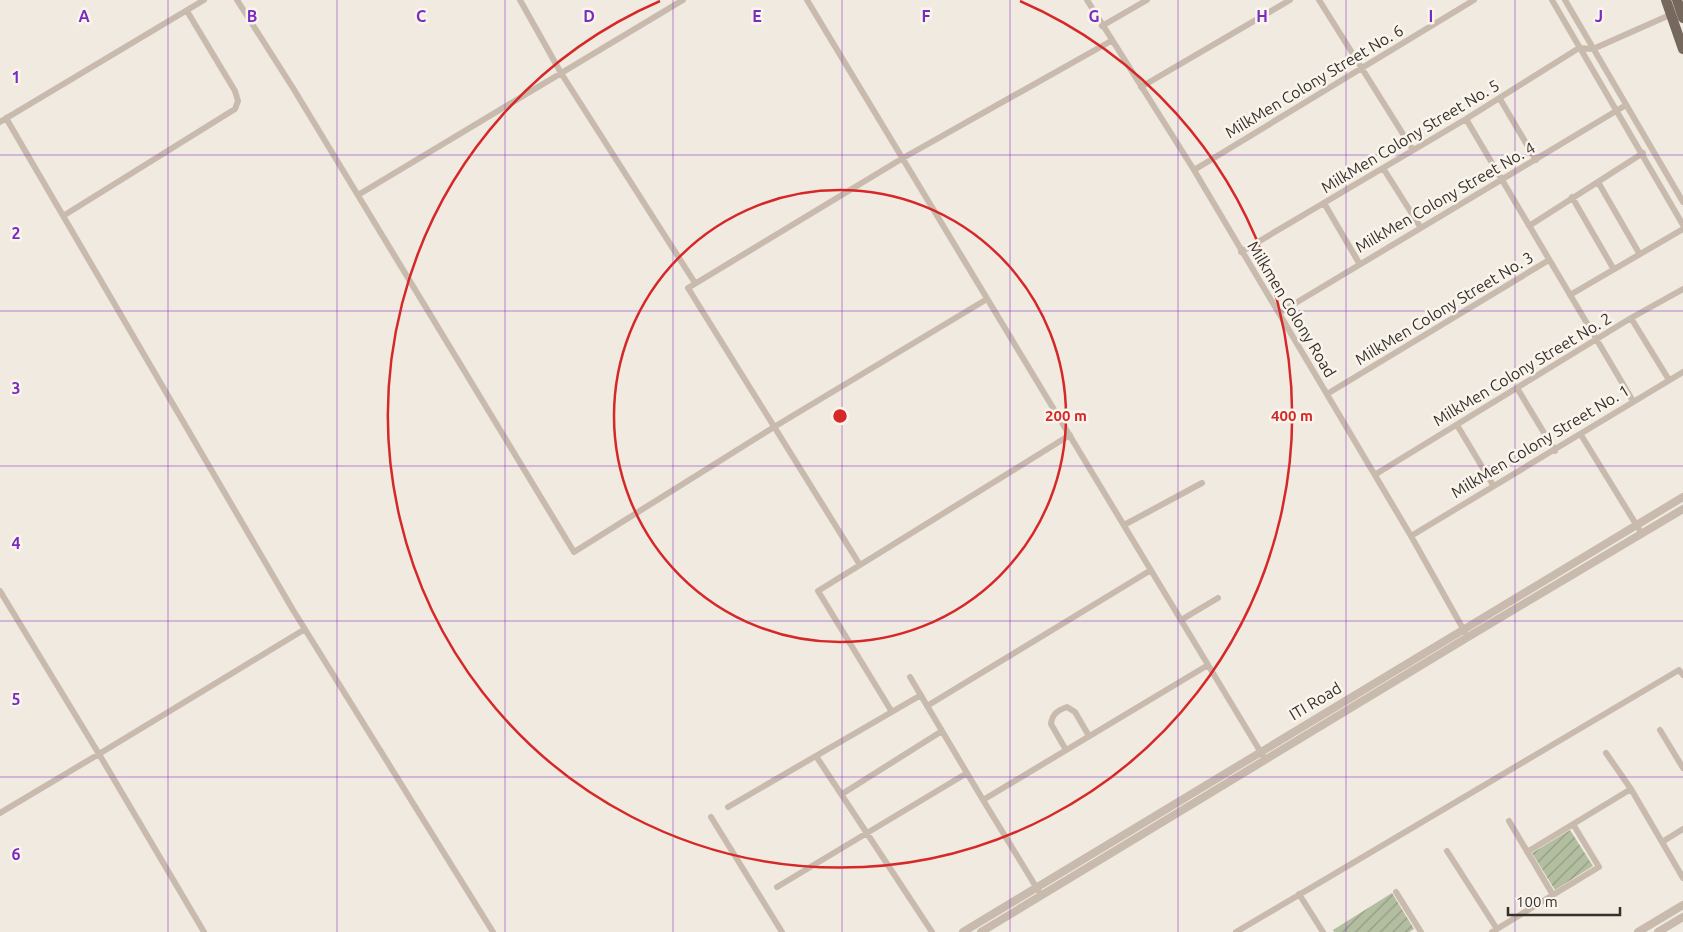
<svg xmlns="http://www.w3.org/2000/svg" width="1683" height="932" font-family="Ubuntu,sans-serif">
	<defs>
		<pattern id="garden-furrows" width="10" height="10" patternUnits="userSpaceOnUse" patternTransform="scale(1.25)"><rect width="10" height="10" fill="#b3bea1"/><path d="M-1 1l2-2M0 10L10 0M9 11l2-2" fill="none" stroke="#929b83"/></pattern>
	</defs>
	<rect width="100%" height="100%" fill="#f1eae0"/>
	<!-- garden -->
	<path fill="url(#garden-furrows)" d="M1570 830 1593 866 1555 890 1532 853Z
		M1392 893 1414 929 1409 932H1334L1333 930Z"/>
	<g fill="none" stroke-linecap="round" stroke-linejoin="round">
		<!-- minor -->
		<path stroke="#c8bbad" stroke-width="6" d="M237 0 293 88 574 552 774 427 987 299
			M520 0 561 73 695 283
			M807 0 1263 756
			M1087 0 1194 170 1411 536 1466 634
			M1319 0 1413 150
			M1552 0 1683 225
			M1565 0 1683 202
			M1102 26 1147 0
			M1141 87 1290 0
			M1500 99 1536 160
			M6 118 293 610 493 932
			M1466 119 1633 401
			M0 122 204 0
			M1383 168 1421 228
			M1194 170 1474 0
			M1598 182 1639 253
			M358 195 683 0
			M1572 197 1613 268
			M1324 203 1359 263
			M63 216 235 109 238 101 235 91 187 11
			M1529 226 1643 153
			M1241 252 1466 119 1579 48 1593 49 1672 14
			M1570 295 1683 229
			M1279 313 1626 105
			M1631 318 1669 380
			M1517 388 1555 451
			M1327 394 1549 260
			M1457 425 1493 485
			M1581 435 1642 534
			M1376 474 1631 318 1683 289
			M1124 525 1202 483
			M1411 536 1683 372
			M860 565 688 288 903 158 1111 41
			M0 591 99 754 305 629
			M1181 620 1218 598
			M910 677 983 800 1208 665
			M927 706 1151 570
			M892 712 818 591 1070 435
			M1660 730 1683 768
			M1066 750 1051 724C1052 714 1058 710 1067 707L1075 712 1089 736
			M1606 753 1631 789
			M816 756 932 932
			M842 794 942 731
			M983 800 1041 895
			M728 807 921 695
			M0 813 99 754 204 932
			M711 817 782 932
			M1509 821 1553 895
			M1662 842 1683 829
			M1447 851 1497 929
			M1527 852 1631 789 1683 878
			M777 887 967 773
			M1396 892 1421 932
			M1299 894 1323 932
			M1236 932 1679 670 1683 675
			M1492 932 1599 867 1573 824"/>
		<!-- tertiary -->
		<path stroke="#c8bbad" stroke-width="8" d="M963 932 1683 497
			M981 932 1468 637 1683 509
			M1638 932 1683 905
			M1658 932 1683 917"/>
		<!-- primary -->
		<path stroke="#77685e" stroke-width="10" d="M1666 0 1683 49
			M1677 0 1683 18"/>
	</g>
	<!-- grid -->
	<path fill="none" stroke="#7b2cbf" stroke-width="1" stroke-opacity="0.55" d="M168 0V932M337 0V932M505 0V932M673 0V932M842 0V932M1010 0V932M1178 0V932M1346 0V932M1515 0V932M0 155H1683M0 311H1683M0 466H1683M0 621H1683M0 777H1683"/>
	<!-- distance rings -->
	<g fill="none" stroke="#d62828" stroke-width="2.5">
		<circle cx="840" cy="416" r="226"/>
		<path d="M1020 1A452 452 0 1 1 660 1"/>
	</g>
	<g text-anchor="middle" stroke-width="5" stroke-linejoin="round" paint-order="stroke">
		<!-- street labels -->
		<g font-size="16" fill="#372f2b" stroke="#f9f4ec">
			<text transform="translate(1314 81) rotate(-31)" y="6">MilkMen Colony Street No. 6</text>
			<text transform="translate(1410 136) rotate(-31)" y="6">MilkMen Colony Street No. 5</text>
			<text transform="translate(1445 197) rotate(-30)" y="6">MilkMen Colony Street No. 4</text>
			<text transform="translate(1444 308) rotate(-31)" y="6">MilkMen Colony Street No. 3</text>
			<text transform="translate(1292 309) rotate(59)" y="6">Milkmen Colony Road</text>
			<text transform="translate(1522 369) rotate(-31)" y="6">MilkMen Colony Street No. 2</text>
			<text transform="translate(1540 441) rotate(-31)" y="6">MilkMen Colony Street No. 1</text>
			<text transform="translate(1315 701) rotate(-31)" y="6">ITI Road</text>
		</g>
	</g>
	<g font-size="16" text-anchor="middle" font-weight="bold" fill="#7b2cbf" stroke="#f9f4ec" stroke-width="5" stroke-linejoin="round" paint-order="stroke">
		<text x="84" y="22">A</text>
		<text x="252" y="22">B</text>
		<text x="421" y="22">C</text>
		<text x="589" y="22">D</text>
		<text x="757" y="22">E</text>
		<text x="926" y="22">F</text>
		<text x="1094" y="22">G</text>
		<text x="1262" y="22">H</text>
		<text x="1431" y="22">I</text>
		<text x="1599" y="22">J</text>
		<text x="16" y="83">1</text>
		<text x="16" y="239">2</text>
		<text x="16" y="394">3</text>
		<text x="16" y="549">4</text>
		<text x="16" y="705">5</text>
		<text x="16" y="860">6</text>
	</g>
	<circle cx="840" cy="416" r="8" fill="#d62828" stroke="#f9f4ec" stroke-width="2.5"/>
	<g font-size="15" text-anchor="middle" font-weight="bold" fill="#d62828" stroke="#f9f4ec" stroke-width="5" stroke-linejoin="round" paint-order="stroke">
		<text x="1066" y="421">200 m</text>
		<text x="1292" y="421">400 m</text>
	</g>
	<!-- scale -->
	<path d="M1508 907v8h112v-8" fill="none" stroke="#372f2b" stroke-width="2.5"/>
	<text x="1516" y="907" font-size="15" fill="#372f2b" stroke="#f9f4ec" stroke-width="4" paint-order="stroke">100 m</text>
</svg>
